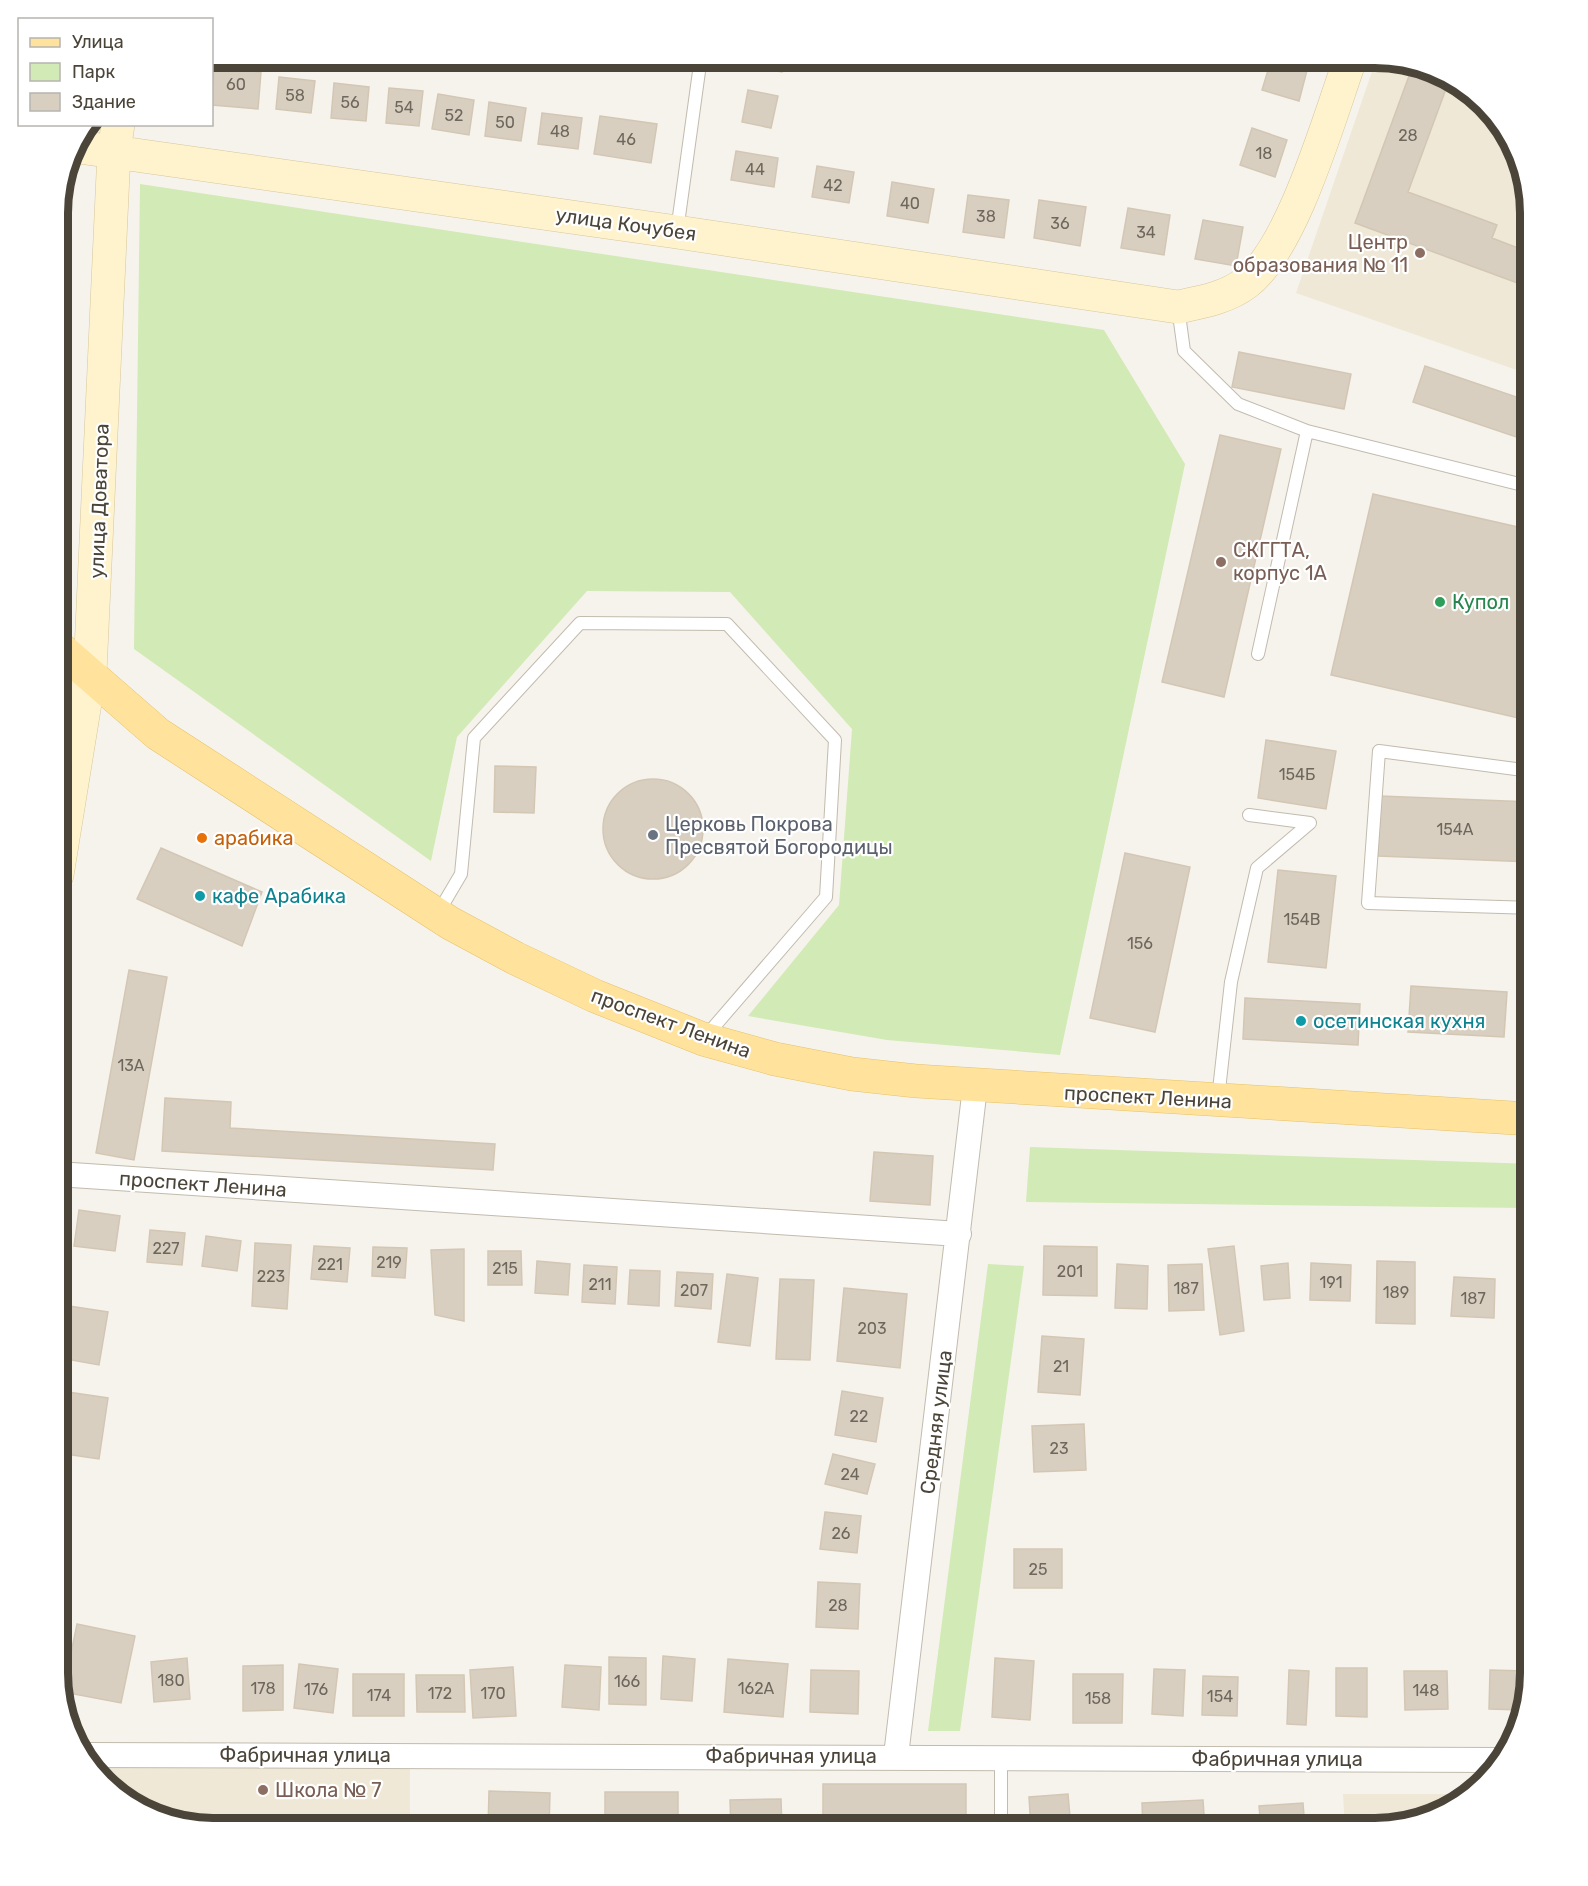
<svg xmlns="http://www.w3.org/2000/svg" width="1588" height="1886" font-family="Rubik,sans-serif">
	<rect width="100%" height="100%" fill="#f6f3ec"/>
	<!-- education -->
	<path fill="#efe8d6" d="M1377 57 1444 73 1499 118 1523 162 1531 212V375L1296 293Z
		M87 1765 410 1767V1829H212L144 1813Z
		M1343 1794H1472L1425 1821 1376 1829H1345Z"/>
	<!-- green -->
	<path fill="#d2eab5" d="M140 184 1104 330 1185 464 1060 1055 887 1040 748 1016 839 905 852 729 730 592 587 591 457 737 431 861 134 649Z
		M1030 1147 1531 1164V1208L1026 1202Z
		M988 1264 1024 1266 960 1731H928Z"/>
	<!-- building -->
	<path fill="#d8cfc1" stroke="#d3c7b4" stroke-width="1.5" d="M748 57H784L782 72 746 66Z
		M1272 57 1310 59 1299 101 1262 90Z
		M1413 65 1450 78 1408 192 1497 225 1492 238 1531 253V288L1355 223Z
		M214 68 261 72 258 109 212 105Z
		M279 77 315 81 311 113 276 109Z
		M334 83 369 87 366 121 331 118Z
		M389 88 423 91 419 126 386 123Z
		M748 90 778 96 771 128 742 122Z
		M438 94 474 100 469 135 432 129Z
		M489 102 526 108 521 141 485 136Z
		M542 113 582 118 578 149 538 144Z
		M600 116 657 124 651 163 594 154Z
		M1252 128 1287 140 1275 177 1240 165Z
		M736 151 778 158 774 187 731 180Z
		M817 166 854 172 849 203 812 197Z
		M892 182 934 189 928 223 887 216Z
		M968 195 1009 200 1004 238 963 232Z
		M1039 200 1086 207 1080 246 1034 238Z
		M1128 208 1170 215 1164 255 1121 248Z
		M1203 220 1243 227 1236 266 1195 259Z
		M1239 352 1351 374 1344 409 1232 387Z
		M1425 366 1531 402V442L1413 402Z
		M1220 435 1281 449 1224 697 1162 682Z
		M1373 494 1531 530V721L1331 675Z
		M1266 740 1336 751 1326 809 1258 798Z
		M495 766 536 767 534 813 494 812Z
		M603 829a50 50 0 1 1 100 0a50 50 0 1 1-100 0Z
		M1380 796 1531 802V862L1378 856Z
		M161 848 262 892 242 946 137 899Z
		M1125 853 1190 867 1155 1032 1090 1018Z
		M1278 870 1336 876 1326 968 1268 962Z
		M129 970 167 977 134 1160 96 1153Z
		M1411 986 1507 992 1504 1037 1408 1032Z
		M1245 998 1360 1004 1358 1045 1243 1039Z
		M165 1098 231 1102 230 1128 495 1144 493 1170 162 1151Z
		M874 1152 933 1156 930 1205 870 1201Z
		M79 1210 120 1216 115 1251 74 1246Z
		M150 1230 185 1233 182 1265 147 1262Z
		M206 1236 241 1241 237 1271 202 1266Z
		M255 1243 291 1245 287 1309 252 1306Z
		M314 1246 350 1248 347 1282 311 1279Z
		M1044 1246 1097 1247V1296L1043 1295Z
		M1234 1246 1244 1331 1220 1335 1208 1249Z
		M373 1247 407 1248 405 1278 372 1276Z
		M464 1249V1321L435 1315 431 1250Z
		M488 1251H521L522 1285H488Z
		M537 1261 570 1264 568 1295 535 1293Z
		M1377 1261 1415 1262V1324L1376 1323Z
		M1288 1263 1290 1298 1264 1300 1261 1266Z
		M1311 1263 1351 1265 1350 1301 1310 1300Z
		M1117 1264 1148 1266 1147 1309 1115 1308Z
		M1202 1264 1204 1310 1169 1311 1168 1265Z
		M584 1265 617 1267 615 1304 582 1302Z
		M630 1270 660 1271 659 1306 628 1304Z
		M677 1272 713 1274 711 1309 675 1306Z
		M727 1274 758 1278 750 1346 718 1342Z
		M1454 1277 1495 1279 1494 1318 1451 1316Z
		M780 1279 814 1280 810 1360 776 1359Z
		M844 1288 907 1294 900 1368 837 1361Z
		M69 1306 108 1312 99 1365 60 1358Z
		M1042 1336 1084 1339 1080 1395 1038 1392Z
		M842 1391 883 1398 876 1442 835 1435Z
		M68 1392 108 1398 99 1459 59 1453Z
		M1084 1424 1086 1470 1034 1472 1032 1426Z
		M833 1454 875 1464 867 1494 825 1484Z
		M825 1512 861 1516 857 1553 820 1549Z
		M1014 1549H1062V1588H1014Z
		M818 1582 860 1584 858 1629 816 1627Z
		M77 1624 135 1636 121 1703 63 1692Z
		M663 1656 695 1659 692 1701 661 1699Z
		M609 1657 646 1658V1705L609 1704Z
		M187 1658 190 1699 154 1702 151 1662Z
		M995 1658 1034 1661 1030 1720 992 1717Z
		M728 1659 788 1664 783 1717 724 1712Z
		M299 1664 338 1669 333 1713 294 1708Z
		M283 1665V1710L243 1711V1666Z
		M565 1665 601 1667 599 1710 562 1707Z
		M513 1667 516 1716 473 1718 470 1670Z
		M1336 1668H1367V1717L1336 1716Z
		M1154 1669 1185 1670 1183 1716 1152 1714Z
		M811 1670 859 1671 858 1714 810 1712Z
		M1289 1670 1309 1671 1306 1725 1287 1724Z
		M1490 1670 1531 1671 1522 1710 1489 1709Z
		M1404 1671H1447L1448 1709 1405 1710Z
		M353 1674H404V1716H353Z
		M1073 1674H1123L1122 1723H1073Z
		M416 1675H464L465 1712H417Z
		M1203 1676 1238 1677 1237 1716 1202 1715Z
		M823 1784H966V1822L823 1821Z
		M489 1791 550 1793 549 1829H488Z
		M605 1792H678V1829H605Z
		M1068 1794 1071 1829H1031L1029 1797Z
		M781 1799 782 1829H731L730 1800Z
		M1203 1800 1205 1829H1143L1142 1803Z
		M1303 1803 1305 1829H1261L1259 1806Z"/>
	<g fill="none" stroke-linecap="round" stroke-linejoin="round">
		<defs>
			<path id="lane" d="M677 231 701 57
				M1178 307 1184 351 1238 404 1307 431 1531 487
				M1258 654 1307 431
				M1531 771 1379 751 1368 903 1531 908
				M438 913 461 874 474 738 580 623 727 624 835 740 826 897 706 1036
				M1218 1099 1231 982 1257 868 1310 823 1249 815
				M1530 1118 1531 1080
				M1001 1757V1829"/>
			<path id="street" d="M57 1174 959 1234
				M82 1755 1500 1760
				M896 1756 975 1087"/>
			<path id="secondary" d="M72 146 677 232 1178 307C1202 302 1226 298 1246 283 1293 248 1330 115 1351 57
				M57 875 90 672 114 152 118 124"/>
			<path id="primary" d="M57 646 158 734 450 923 515 958 595 996 703 1039 775 1059 852 1074 916 1081 1531 1119"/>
		</defs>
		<!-- lane casing -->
		<use href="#lane" stroke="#c2bbae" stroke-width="14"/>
		<!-- street casing -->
		<use href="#street" stroke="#c2bbae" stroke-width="26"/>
		<!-- secondary casing -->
		<use href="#secondary" stroke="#d6c79b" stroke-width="34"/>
		<!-- primary casing -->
		<use href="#primary" stroke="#e6c16a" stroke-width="34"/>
		<!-- lane -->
		<use href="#lane" stroke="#fff" stroke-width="12"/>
		<!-- street -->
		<use href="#street" stroke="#fff" stroke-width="24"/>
		<!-- secondary -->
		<use href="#secondary" stroke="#fff3cd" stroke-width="33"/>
		<!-- primary -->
		<use href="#primary" stroke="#ffe39c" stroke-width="33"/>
	</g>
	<!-- markers -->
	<g fill="#8d6e63" stroke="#fff" stroke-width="2">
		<circle cx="1420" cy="253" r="6"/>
		<circle cx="1221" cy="562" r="6"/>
		<circle cx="263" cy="1790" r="6"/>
	</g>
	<circle fill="#2e9e5b" stroke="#fff" stroke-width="2" cx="1440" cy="602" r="6"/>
	<circle fill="#6b7280" stroke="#fff" stroke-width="2" cx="653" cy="835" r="6"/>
	<circle fill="#e8710a" stroke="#fff" stroke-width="2" cx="202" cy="838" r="6"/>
	<g fill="#0f9aa8" stroke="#fff" stroke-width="2">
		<circle cx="200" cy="896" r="6"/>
		<circle cx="1301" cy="1021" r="6"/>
	</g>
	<g text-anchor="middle" stroke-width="4.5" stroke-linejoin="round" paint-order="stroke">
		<!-- number labels -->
		<g font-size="16" fill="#6e675b">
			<text x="236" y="90">60</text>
			<text x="295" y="101">58</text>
			<text x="350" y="108">56</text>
			<text x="404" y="113">54</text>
			<text x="454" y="121">52</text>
			<text x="505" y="128">50</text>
			<text x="560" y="137">48</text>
			<text x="1408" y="141">28</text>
			<text x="626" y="145">46</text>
			<text x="1264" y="159">18</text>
			<text x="755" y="175">44</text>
			<text x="833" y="191">42</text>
			<text x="910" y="209">40</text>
			<text x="986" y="222">38</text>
			<text x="1060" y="229">36</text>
			<text x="1146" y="238">34</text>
			<text x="1297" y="780">154Б</text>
			<text x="1455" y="835">154А</text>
			<text x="1302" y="925">154В</text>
			<text x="1140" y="949">156</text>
			<text x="131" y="1071">13А</text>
			<text x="166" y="1254">227</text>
			<text x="389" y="1268">219</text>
			<text x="330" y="1270">221</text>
			<text x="505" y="1274">215</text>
			<text x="1070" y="1277">201</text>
			<text x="271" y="1282">223</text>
			<text x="1331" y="1288">191</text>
			<text x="600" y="1290">211</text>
			<text x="1186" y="1294">187</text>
			<text x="694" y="1296">207</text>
			<text x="1396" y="1298">189</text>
			<text x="1473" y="1304">187</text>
			<text x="872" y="1334">203</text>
			<text x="1061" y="1372">21</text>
			<text x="859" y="1422">22</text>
			<text x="1059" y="1454">23</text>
			<text x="850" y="1480">24</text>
			<text x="841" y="1539">26</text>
			<text x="1038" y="1575">25</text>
			<text x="838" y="1611">28</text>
			<text x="171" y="1686">180</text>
			<text x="627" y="1687">166</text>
			<text x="263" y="1694">178</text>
			<text x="756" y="1694">162А</text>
			<text x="316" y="1695">176</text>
			<text x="1426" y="1696">148</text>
			<text x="440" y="1699">172</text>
			<text x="493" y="1699">170</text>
			<text x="379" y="1701">174</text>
			<text x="1220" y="1702">154</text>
			<text x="1098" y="1704">158</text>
		</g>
		<!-- street labels -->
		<g font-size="20" fill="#4b4439" stroke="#fff">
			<text transform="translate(626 224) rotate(8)" y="7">улица Кочубея</text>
			<text transform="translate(99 501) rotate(-88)" y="7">улица Доватора</text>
			<text transform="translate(671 1023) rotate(20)" y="7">проспект Ленина</text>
			<text transform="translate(1148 1097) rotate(3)" y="7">проспект Ленина</text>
			<text transform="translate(203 1184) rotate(4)" y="7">проспект Ленина</text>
			<text transform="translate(936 1422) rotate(-83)" y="7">Средняя улица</text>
			<text x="305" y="1762">Фабричная улица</text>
			<text x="791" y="1763">Фабричная улица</text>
			<text x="1277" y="1766">Фабричная улица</text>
		</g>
		<!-- education labels -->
		<g font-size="20" fill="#785e54" stroke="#fff" text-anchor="start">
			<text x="1408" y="249" text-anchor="end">Центр<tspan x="1408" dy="23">образования № 11</tspan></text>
			<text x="1233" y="557">СКГГТА,<tspan x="1233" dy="23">корпус 1А</tspan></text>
			<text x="275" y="1797">Школа № 7</text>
		</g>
		<!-- leisure labels -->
		<g font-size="20" fill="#27864d" stroke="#fff" text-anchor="start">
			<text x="1452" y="609">Купол</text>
		</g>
		<!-- worship labels -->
		<g font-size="20" fill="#5b616d" stroke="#fff" text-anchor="start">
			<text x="665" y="831">Церковь Покрова<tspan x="665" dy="23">Пресвятой Богородицы</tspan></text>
		</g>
		<!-- food labels -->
		<g font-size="20" fill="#c56008" stroke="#fff" text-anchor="start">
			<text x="214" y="845">арабика</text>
		</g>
		<!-- culture labels -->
		<g font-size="20" fill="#0d838f" stroke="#fff" text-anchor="start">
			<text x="212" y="903">кафе Арабика</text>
			<text x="1313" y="1028">осетинская кухня</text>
		</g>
	</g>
	<!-- crop -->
	<path d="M0 0H1588V1886H0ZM213 68H1375A145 145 0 0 1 1520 213V1673A145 145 0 0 1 1375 1818H213A145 145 0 0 1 68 1673V213A145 145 0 0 1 213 68Z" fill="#fff" fill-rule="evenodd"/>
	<path fill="none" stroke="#4b4439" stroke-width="8" d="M213 68H1375A145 145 0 0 1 1520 213V1673A145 145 0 0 1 1375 1818H213A145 145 0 0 1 68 1673V213A145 145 0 0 1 213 68Z"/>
	<!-- legend -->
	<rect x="18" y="18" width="195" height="108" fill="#ffffff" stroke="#b7b4b0" stroke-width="1.5"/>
	<rect x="30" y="38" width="30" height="9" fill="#ffe39c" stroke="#b7b4b0" stroke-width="1.5"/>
	<text x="72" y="48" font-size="18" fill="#4b4439">Улица</text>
	<rect x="30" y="63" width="30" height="18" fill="#d2eab5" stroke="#b7b4b0" stroke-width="1.5"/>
	<text x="72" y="78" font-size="18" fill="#4b4439">Парк</text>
	<rect x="30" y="93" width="30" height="18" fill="#d8cfc1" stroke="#b7b4b0" stroke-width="1.5"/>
	<text x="72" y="108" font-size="18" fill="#4b4439">Здание</text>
</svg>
